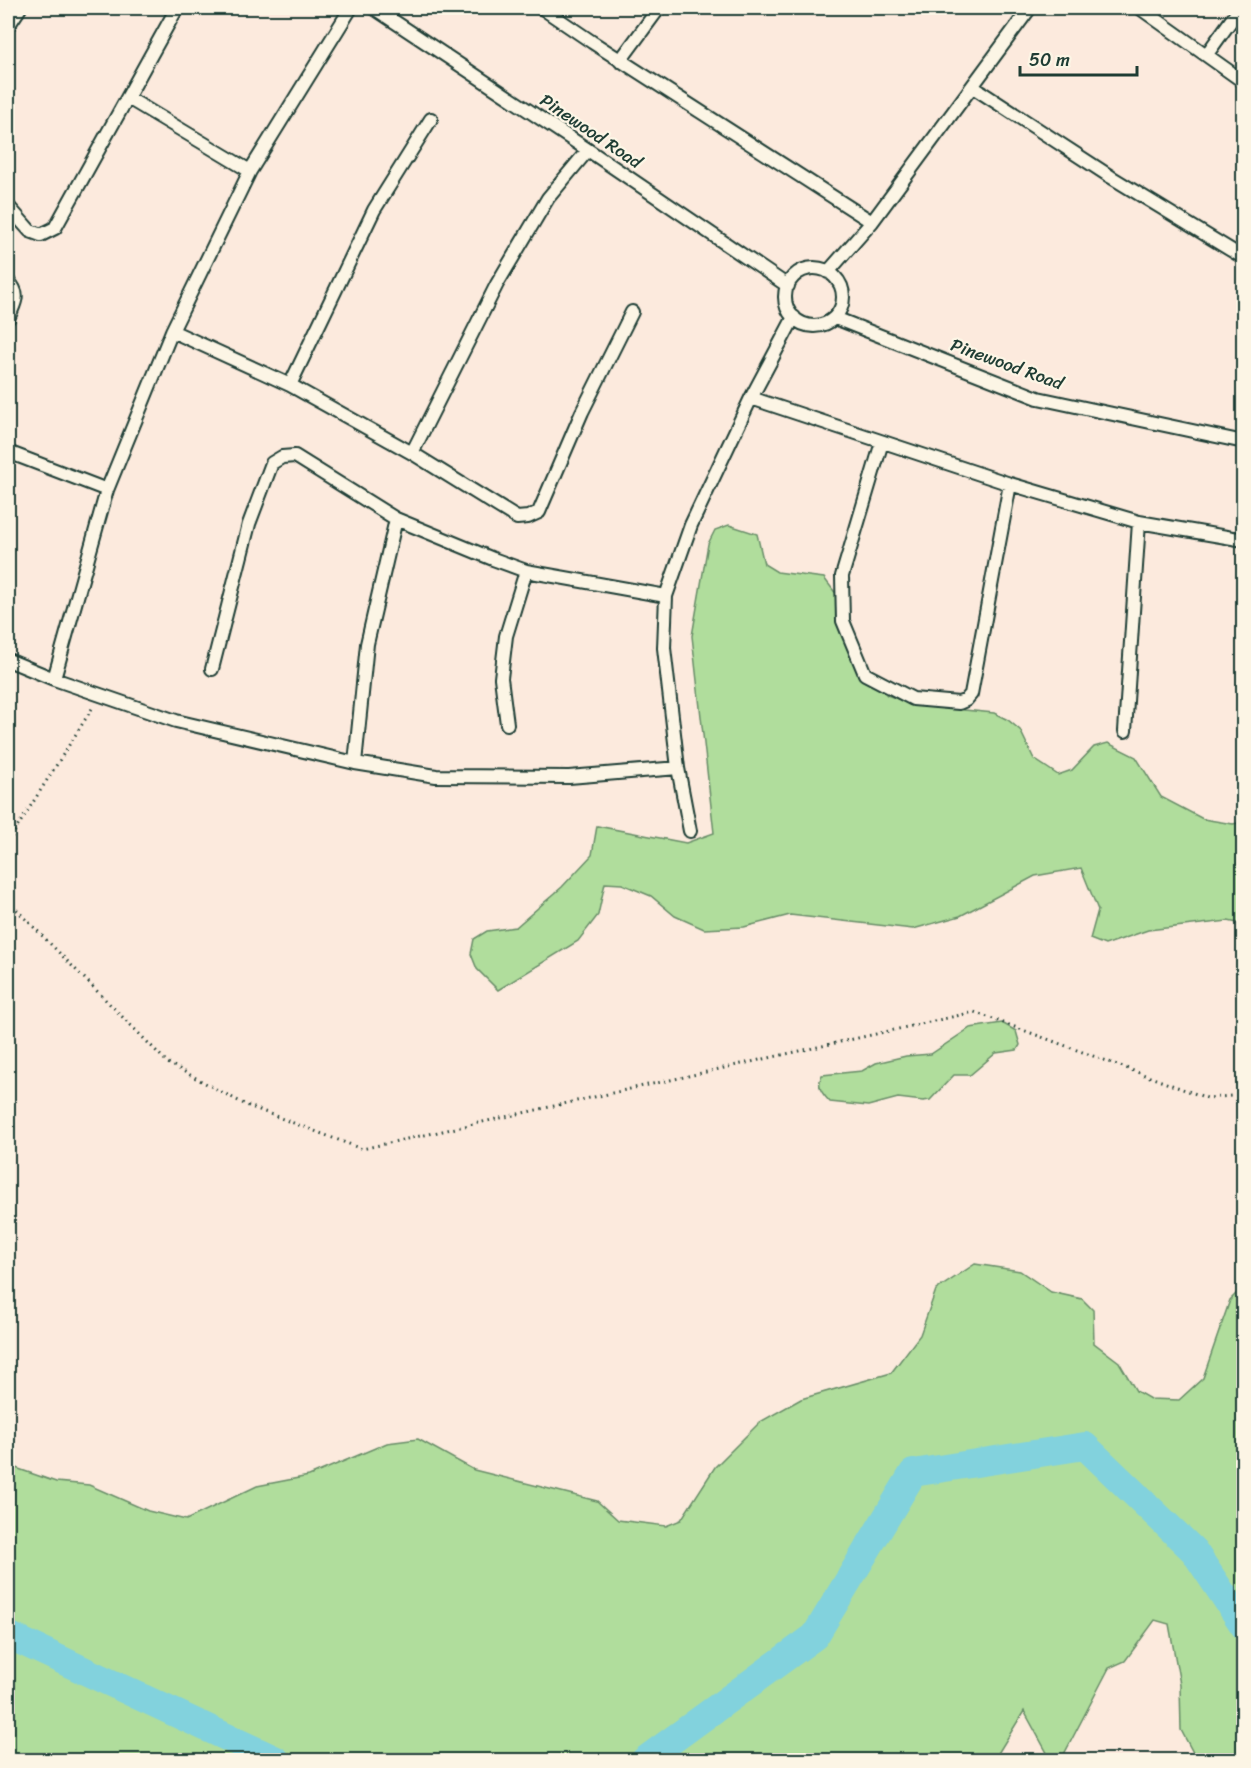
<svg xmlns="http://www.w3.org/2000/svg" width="1251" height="1768" font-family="Sriracha,sans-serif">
	<rect width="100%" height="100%" fill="#fceadd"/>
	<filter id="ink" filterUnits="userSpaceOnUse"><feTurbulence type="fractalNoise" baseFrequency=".0167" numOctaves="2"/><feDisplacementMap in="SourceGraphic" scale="12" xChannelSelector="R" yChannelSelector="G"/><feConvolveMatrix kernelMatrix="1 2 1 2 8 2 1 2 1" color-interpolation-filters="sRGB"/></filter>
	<g filter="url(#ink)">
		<!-- green -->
		<path fill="#b0dd9c" stroke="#688d68" stroke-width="1.5" d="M729 525 757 534 764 564 777 572 824 578 840 599 864 673 887 695 915 705 994 713 1008 720 1020 730 1034 759 1058 775 1072 770 1094 747 1108 743 1136 757 1161 797 1203 819 1233 824 1243 822V924L1228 921 1148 930 1105 945 1090 939 1098 910 1081 868 1035 876 960 916 913 929 790 915 744 927 704 929 675 916 651 896 622 884 605 883 598 915 578 941 498 990 477 969 471 954 474 939 487 931 516 927 562 887 592 855 597 826 686 843 714 833 692 636 708 544 715 530Z
			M1002 1023 1016 1031 1020 1045 1017 1050 996 1053 970 1075H954L930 1100 923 1101 898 1098 868 1106 830 1102C822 1093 816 1087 822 1075L862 1071 876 1063 906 1056 931 1054 970 1028Z
			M975 1264 1020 1271 1051 1292 1082 1299 1093 1310 1094 1343 1119 1362 1136 1391 1150 1399 1179 1400 1203 1378 1230 1300 1243 1287V1760H1197L1181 1730 1180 1684 1169 1624 1155 1620 1125 1661 1109 1668 1061 1760H1051L1024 1711 994 1760H8V1463L13 1467 56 1482 89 1485 148 1511 186 1520 257 1486 309 1476 387 1443 418 1439 474 1470 597 1501 618 1520 666 1526 681 1520 715 1467 760 1422 801 1399 891 1373 920 1335 936 1290Z"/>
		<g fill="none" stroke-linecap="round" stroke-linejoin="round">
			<!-- river -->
			<path stroke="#82d2dd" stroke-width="28" d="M8 1635 276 1760
				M645 1760 815 1636 913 1473 1085 1446 1194 1551 1244 1626"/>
			<defs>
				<path id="street" d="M374 8 588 150 788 286
					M542 8 592 42 872 222
					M1140 8 1244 82
					M8 26 20 8
					M1207 54 1240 8
					M620 61 659 8
					M973 87 1111 177 1244 258
					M128 98 250 171
					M8 206 30 231 41 235 55 228 177 8
					M785 297a29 29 0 1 1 58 0a29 29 0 1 1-58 0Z
					M828 272 872 222 1030 8
					M8 281C22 295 14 303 8 319
					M835 318 1038 398 1244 442
					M172 331 290 385 412 453 517 518 528 517 539 512 582 412 632 312
					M290 385 374 210 431 119
					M751 398 1010 484 1139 522 1244 540
					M882 442 842 576 843 621 865 674 913 699 959 703 966 700 971 694 1010 484
					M8 452 107 490
					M412 453 497 284 548 198 588 150
					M8 660 54 679 176 721 355 763 436 776 569 777 678 768
					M212 669 249 524 272 463 282 457 295 456 396 519 493 559 526 571 666 596
					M54 679 107 490 172 331 250 171 351 8
					M507 724 501 678 506 636 526 571
					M1125 731 1139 522
					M355 763 367 644 396 519
					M690 831 678 768 664 648 666 596 691 525 751 398 794 317"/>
			</defs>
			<!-- street casing -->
			<use href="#street" stroke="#1f3d34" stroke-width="16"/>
			<!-- path -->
			<path stroke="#1f3d34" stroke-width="3" stroke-dasharray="1.5 4.5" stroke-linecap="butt" d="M8 842 93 707
				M8 901 168 1063 246 1105 362 1149 974 1012 1207 1098 1244 1095"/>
			<!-- street -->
			<use href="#street" stroke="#fcf5e5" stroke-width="12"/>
		</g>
	</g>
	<g text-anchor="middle" stroke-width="4.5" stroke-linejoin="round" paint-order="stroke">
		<!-- street labels -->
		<g font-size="18" fill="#1f3d34" stroke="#fcf5e5">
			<text transform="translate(591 131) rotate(34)" y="6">Pinewood Road</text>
			<text transform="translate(1007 364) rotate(20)" y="6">Pinewood Road</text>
		</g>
	</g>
	<!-- margin -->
	<rect width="1251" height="1768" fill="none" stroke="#fcf5e5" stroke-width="30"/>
	<rect x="15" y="15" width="1221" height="1738" fill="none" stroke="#1f3d34" stroke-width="2" filter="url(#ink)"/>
	<!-- scale -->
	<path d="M1020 66v9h117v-9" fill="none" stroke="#1f3d34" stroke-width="3"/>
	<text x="1029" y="66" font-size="18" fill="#1f3d34" stroke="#fcf5e5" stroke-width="4.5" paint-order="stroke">50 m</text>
</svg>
